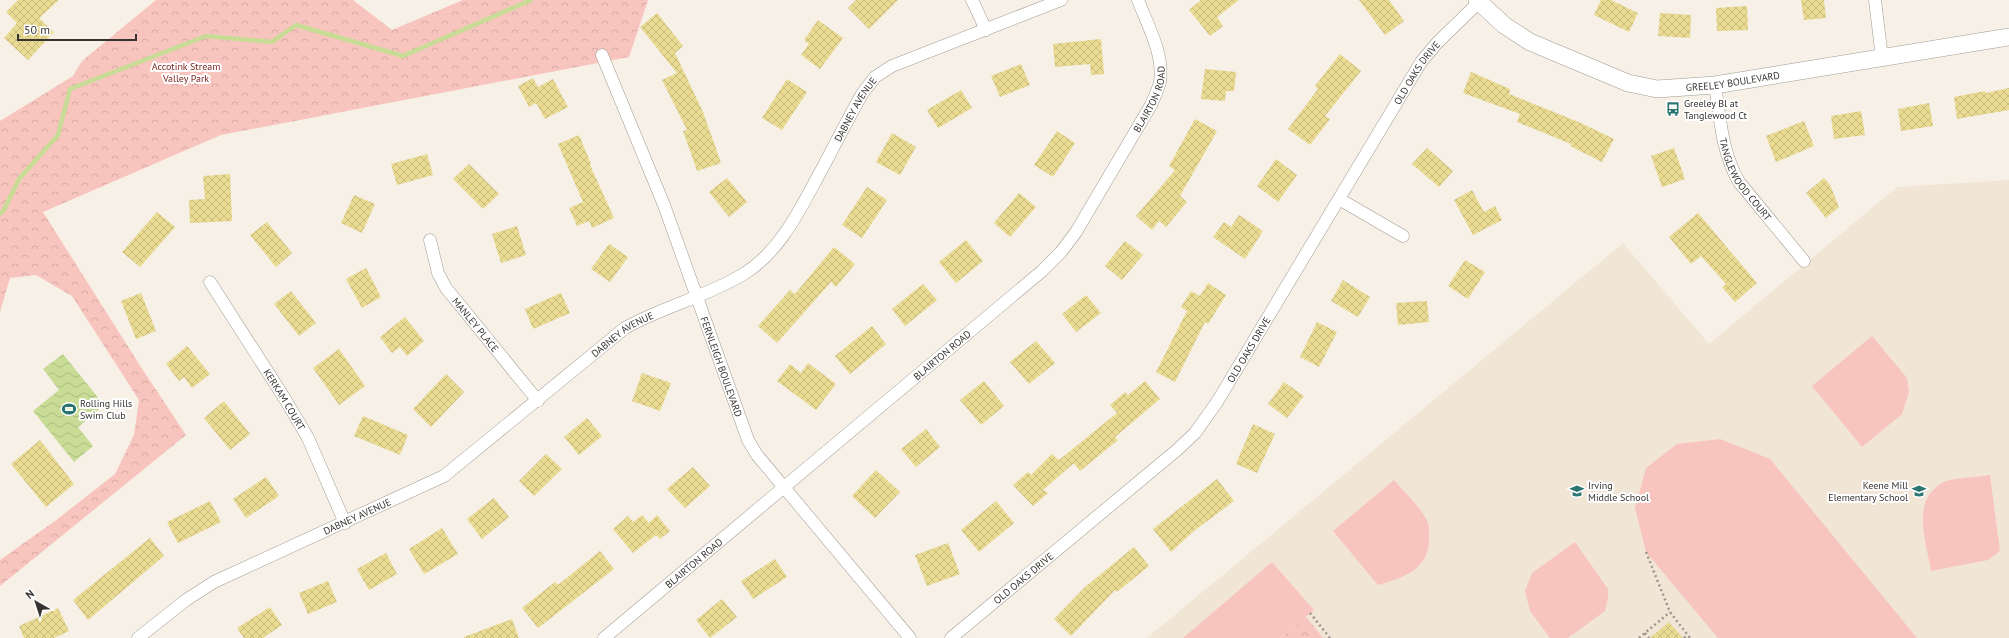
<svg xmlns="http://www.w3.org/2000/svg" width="2009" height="638" font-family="'PT Sans',sans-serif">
	<defs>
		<pattern id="forest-crowns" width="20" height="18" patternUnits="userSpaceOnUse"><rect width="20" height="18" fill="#f8c5be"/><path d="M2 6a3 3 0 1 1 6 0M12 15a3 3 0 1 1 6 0" fill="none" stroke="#d5aaa4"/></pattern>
		<pattern id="water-waves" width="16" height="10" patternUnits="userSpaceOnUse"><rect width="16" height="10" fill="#c8dc96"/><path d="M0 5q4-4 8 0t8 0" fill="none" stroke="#acbd82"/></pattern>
		<pattern id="building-cross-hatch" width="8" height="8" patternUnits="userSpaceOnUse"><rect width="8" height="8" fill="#eadb92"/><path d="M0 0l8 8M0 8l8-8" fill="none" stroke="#c9bc7e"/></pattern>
	</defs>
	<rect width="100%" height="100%" fill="#f7f0e6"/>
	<!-- built -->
	<path fill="#f1e5d5" d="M2009 180V638H1147L1623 243 1709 344 1897 187Z"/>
	<!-- grass -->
	<path fill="#f8c5be" d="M1872 336 1907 378 1909 392 1902 414 1862 447 1812 386Z
		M1720 439 1770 459 1917 638H1718L1646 552 1635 508 1646 468 1677 444Z
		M1990 475 2000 551 1988 560 1931 571C1926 541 1910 499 1944 482 1952 478 1979 477 1990 475Z
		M1394 480C1404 492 1419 505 1426 519 1430 525 1429 532 1429 540 1429 570 1402 578 1378 585L1333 531Z
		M1575 542 1608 589V597L1605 611 1568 638H1550L1530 611 1525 591 1532 573Z
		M1272 562 1314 610 1281 638H1183Z"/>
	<!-- forest -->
	<path fill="url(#forest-crowns)" d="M156 0H353L392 30 463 0H648L629 57 221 135 43 212 139 364 186 435 0 586V560L55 521 115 474 134 435 139 400 72 296 36 275 10 278 0 312V121L73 76 82 61Z
		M1306 617 1323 638H1281Z"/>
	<!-- water -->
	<path fill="url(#water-waves)" d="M63 354 104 405 78 427 93 446 74 462 33 411 59 390 43 369Z"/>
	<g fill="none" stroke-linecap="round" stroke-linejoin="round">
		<!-- stream -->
		<path stroke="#c8dc96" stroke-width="4.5" d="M0 214 4 210 19 179 58 135 70 89 206 36 272 42 296 25 403 56 531 0"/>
	</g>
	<!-- building -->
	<path fill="url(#building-cross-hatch)" d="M18 0H59L39 18 54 32 28 60 4 38 17 23 6 12Z
		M856 0H898L869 29 848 8Z
		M1201 0H1239L1217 17 1223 26 1210 36 1189 10Z
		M1359 0H1389L1404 21 1385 35Z
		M1601 0H1611L1638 13 1629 32 1594 15Z
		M1801 0H1824L1826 18 1804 20Z
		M1747 6 1748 30 1717 31 1716 8Z
		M657 13 683 46 675 53 703 112 721 163 697 171 683 131 687 130 662 80 677 73 640 27Z
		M1660 13 1691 15 1690 38 1658 36Z
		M818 20 843 38 820 69 801 55 809 44 804 40Z
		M1101 39 1104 74 1091 75 1090 64 1055 67 1053 44Z
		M1340 54 1361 71 1325 116 1330 119 1310 145 1288 129 1318 89 1315 86Z
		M1021 64 1030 85 1000 97 991 76Z
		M1205 69 1236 72 1234 91H1226L1225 101 1201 99Z
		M1471 72 1510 89 1509 94 1581 123 1614 139 1602 162 1570 146 1571 144 1517 122 1520 114 1463 93Z
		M533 78 538 87 553 79 568 107 545 119 536 103 529 107 518 86Z
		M787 79 807 92 782 130 762 118Z
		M2009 88V110L1957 119 1954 97 1985 91 1986 93Z
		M961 90 972 108 938 128 927 110Z
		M1929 103 1933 126 1901 131 1898 109Z
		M1861 111 1865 135 1834 139 1831 116Z
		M1195 119 1217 131 1180 196 1187 202 1166 227 1159 221 1152 230 1136 216 1175 170 1169 166Z
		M1804 121 1814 146 1776 162 1766 136Z
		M1057 131 1075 143 1053 177 1034 165Z
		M892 133 916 147 900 175 876 162Z
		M579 135 591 164 590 165 614 218 592 228 589 221 577 226 569 208 583 202 558 144Z
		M1427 148 1453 171 1439 187 1412 164Z
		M1674 148 1685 179 1662 187 1651 156Z
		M427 154 433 175 397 185 391 164Z
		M1276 159 1297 175 1278 202 1257 186Z
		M469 164 499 194 483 209 453 179Z
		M230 174 232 221 190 223 189 200 205 199 203 176Z
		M727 178 747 202 729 217 709 192Z
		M1824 178 1830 185 1839 207 1826 218 1806 193Z
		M867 187 887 200 862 238 842 225Z
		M1472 190 1484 212 1495 206 1502 220 1473 235 1454 200Z
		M1019 193 1036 207 1010 237 994 223Z
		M354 195 375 204 362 233 341 223Z
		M157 212 175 227 140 267 122 252Z
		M1698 213 1757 283 1735 302 1722 287 1726 284 1701 256 1691 264 1669 237Z
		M1239 215 1263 231 1245 259 1213 237 1224 222 1231 227Z
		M267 222 292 253 276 267 250 235Z
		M517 226 526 255 501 263 492 234Z
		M966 240 983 261 956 283 939 262Z
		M1125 241 1143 255 1122 280 1105 266Z
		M609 244 628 257 610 282 591 269Z
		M834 247 855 264 836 287 831 282 777 343 758 326 790 290 795 294Z
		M1465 260 1485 272 1468 299 1448 286Z
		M366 268 381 297 362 308 346 279Z
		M1343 280 1370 297 1358 317 1331 301Z
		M1208 283 1226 295 1208 324 1205 322 1175 382 1156 372 1187 311 1181 307 1191 291 1200 296Z
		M923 284 937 300 905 326 892 309Z
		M291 291 316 323 299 336 274 304Z
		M141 293 156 331 136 339 121 301Z
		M561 293 570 313 533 329 525 309Z
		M1086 295 1101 313 1076 332 1062 314Z
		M1427 301 1429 322 1398 325 1396 303Z
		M405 317 424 341 407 356 400 347 392 353 380 337Z
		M1317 322 1337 332 1319 367 1300 357Z
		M872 326 886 344 850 374 835 356Z
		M1036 341 1055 363 1029 384 1010 362Z
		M187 346 210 374 192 388 184 377 179 381 166 364Z
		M339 349 365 386 339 405 313 368Z
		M808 363 836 384 816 410 777 381 790 364 801 373Z
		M642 373 671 383 660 411 632 401Z
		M446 374 464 392 431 427 413 409Z
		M984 381 1004 406 981 425 960 400Z
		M1145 381 1160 399 1115 437 1118 440 1080 471 1074 463 1043 490 1048 493 1033 506 1013 485 1028 472 1031 475 1052 454 1059 460 1117 413 1110 405 1125 392 1128 395Z
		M1284 382 1304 396 1287 418 1268 404Z
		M224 401 250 434 230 450 204 418Z
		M363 416 408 435 400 455 354 436Z
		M587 418 602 436 579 455 564 437Z
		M1253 424 1275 434 1257 473 1236 464Z
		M926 429 940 447 916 467 901 449Z
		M40 440 74 484 46 507 11 464Z
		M546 454 562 469 534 496 519 481Z
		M693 467 710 486 685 508 667 489Z
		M876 470 900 492 875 518 852 496Z
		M266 477 279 496 246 518 233 499Z
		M1217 479 1234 501 1194 531 1171 552 1153 529Z
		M494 498 509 517 482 539 467 519Z
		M210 501 221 522 178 543 167 522Z
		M996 501 1014 523 979 552 961 530Z
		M642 515 649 523 657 515 670 531 660 539 656 535 633 553 613 529 628 516 633 522Z
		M442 528 458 554 424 574 409 549Z
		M150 538 164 556 88 620 73 600Z
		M948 543 960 574 927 586 915 555Z
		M1134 547 1149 566 1117 592 1115 590 1071 636 1054 619 1085 587Z
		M600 551 614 569 538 628 522 608 555 582 558 585Z
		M386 553 397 574 369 590 357 569Z
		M775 559 787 577 753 599 741 581Z
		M328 581 337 602 308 614 299 593Z
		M722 599 737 617 710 638 696 620Z
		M270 607 282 625 263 638H244L237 628Z
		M58 608 69 631 54 638H24L19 626Z
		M512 619 519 638H464V637Z
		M1669 622 1683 638H1650Z"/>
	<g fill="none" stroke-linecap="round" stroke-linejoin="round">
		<defs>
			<g id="street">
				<path d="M972 0 986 30"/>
				<path d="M1875 0 1882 58"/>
				<path id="s1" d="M602 55 664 205 748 440 757 455 910 638"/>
				<path id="s2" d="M1715 85C1720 118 1722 153 1739 182L1804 261"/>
				<path d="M1339 199 1403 236"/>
				<path id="s3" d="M430 240 438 273 446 288 538 401"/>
				<path id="s4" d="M210 282 285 399 308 438 345 523"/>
				<path id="s5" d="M138 638 186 600 214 582 444 476 625 328C662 307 705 297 742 275 781 252 801 207 822 169 835 144 848 119 862 94L875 77 892 66 1061 0"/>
				<path id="s6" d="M604 638 1042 271 1061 252 1076 232 1151 105C1154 98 1158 90 1160 82 1164 54 1148 26 1138 0"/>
				<path id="s7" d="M951 638 1177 450 1195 433 1217 402 1421 62 1437 43 1479 2"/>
			</g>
			<g id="secondary">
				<path id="s8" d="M1477 0 1504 25 1530 42 1628 83 1657 89 1715 85 2009 37"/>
			</g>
		</defs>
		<!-- street casing -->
		<use href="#street" stroke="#a09a91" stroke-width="13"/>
		<!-- secondary casing -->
		<use href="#secondary" stroke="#a09a91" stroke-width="18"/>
		<!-- path -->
		<path stroke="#9b958f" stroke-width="2.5" stroke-dasharray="2 3" stroke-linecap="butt" d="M1646 552 1670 612 1690 638
			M1310 613 1330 638
			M1645 633 1649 638
			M1639 638 1670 612
			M1684 638 1687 635"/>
		<!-- street -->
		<use href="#street" stroke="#fff" stroke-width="12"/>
		<!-- secondary -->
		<use href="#secondary" stroke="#fff" stroke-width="17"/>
	</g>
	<!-- icons -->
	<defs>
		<symbol id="bus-bare" viewBox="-9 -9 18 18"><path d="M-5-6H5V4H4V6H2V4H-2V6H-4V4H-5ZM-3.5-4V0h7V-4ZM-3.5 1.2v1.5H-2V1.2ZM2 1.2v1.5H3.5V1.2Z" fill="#2a7471" stroke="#fff" stroke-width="2.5" paint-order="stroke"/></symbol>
		<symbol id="stadium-bare" viewBox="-9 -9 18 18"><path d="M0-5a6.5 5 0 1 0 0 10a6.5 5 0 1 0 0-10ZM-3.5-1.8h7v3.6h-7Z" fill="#2a7471" stroke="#fff" stroke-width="2.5" paint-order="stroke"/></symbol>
		<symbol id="school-bare" viewBox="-9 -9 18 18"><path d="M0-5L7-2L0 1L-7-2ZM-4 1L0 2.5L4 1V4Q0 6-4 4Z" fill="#2a7471" stroke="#fff" stroke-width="2.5" paint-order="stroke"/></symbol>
	</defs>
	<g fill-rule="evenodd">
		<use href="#bus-bare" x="1663" y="99" width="20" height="20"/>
		<use href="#stadium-bare" x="59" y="399" width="20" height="20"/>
		<use href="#school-bare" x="1567" y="481" width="20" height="20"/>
		<use href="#school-bare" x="1909" y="481" width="20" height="20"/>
	</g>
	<g text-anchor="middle" stroke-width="4" stroke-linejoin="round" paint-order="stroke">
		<!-- park labels -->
		<g font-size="10" fill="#751d17" stroke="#fff">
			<text x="186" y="70">Accotink Stream<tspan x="186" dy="12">Valley Park</tspan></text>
		</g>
		<!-- street labels -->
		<g font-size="10" fill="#363330" stroke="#fff">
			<text dy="4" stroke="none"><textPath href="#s7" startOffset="742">OLD OAKS DRIVE</textPath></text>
			<text dy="4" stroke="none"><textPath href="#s8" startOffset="280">GREELEY BOULEVARD</textPath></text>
			<text dy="4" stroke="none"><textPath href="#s6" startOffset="776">BLAIRTON ROAD</textPath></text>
			<text dy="4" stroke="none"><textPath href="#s5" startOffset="913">DABNEY AVENUE</textPath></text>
			<text dy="4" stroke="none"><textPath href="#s2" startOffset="101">TANGLEWOOD COURT</textPath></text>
			<text dy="4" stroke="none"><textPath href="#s3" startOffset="98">MANLEY PLACE</textPath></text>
			<text dy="4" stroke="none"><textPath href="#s5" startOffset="576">DABNEY AVENUE</textPath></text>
			<text dy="4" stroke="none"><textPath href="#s7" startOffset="418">OLD OAKS DRIVE</textPath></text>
			<text dy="4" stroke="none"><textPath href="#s6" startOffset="441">BLAIRTON ROAD</textPath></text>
			<text dy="4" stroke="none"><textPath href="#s1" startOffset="334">FERNLEIGH BOULEVARD</textPath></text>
			<text dy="4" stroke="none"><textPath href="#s4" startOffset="139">KERKAM COURT</textPath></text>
			<text dy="4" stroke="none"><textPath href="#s5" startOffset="252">DABNEY AVENUE</textPath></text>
			<text dy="4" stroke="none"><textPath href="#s6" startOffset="117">BLAIRTON ROAD</textPath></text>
			<text dy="4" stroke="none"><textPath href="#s7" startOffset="94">OLD OAKS DRIVE</textPath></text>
		</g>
		<!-- poi labels -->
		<g font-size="10" fill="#363330" stroke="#fff" text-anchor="start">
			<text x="1684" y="107">Greeley Bl at<tspan x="1684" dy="12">Tanglewood Ct</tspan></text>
			<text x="80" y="407">Rolling Hills<tspan x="80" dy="12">Swim Club</tspan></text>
			<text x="1588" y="489">Irving<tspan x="1588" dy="12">Middle School</tspan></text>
			<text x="1908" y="489" text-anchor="end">Keene Mill<tspan x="1908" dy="12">Elementary School</tspan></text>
		</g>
	</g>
	<!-- north arrow -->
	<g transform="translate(36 602) rotate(321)" stroke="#ffffff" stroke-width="3" paint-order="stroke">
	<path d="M0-3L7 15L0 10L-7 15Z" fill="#363330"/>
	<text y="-6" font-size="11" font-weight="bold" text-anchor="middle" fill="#363330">N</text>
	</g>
	<!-- scale -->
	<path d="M18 34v6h118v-6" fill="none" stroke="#363330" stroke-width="2"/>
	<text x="24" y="34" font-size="12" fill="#363330" stroke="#ffffff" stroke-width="3" paint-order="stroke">50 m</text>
</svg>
